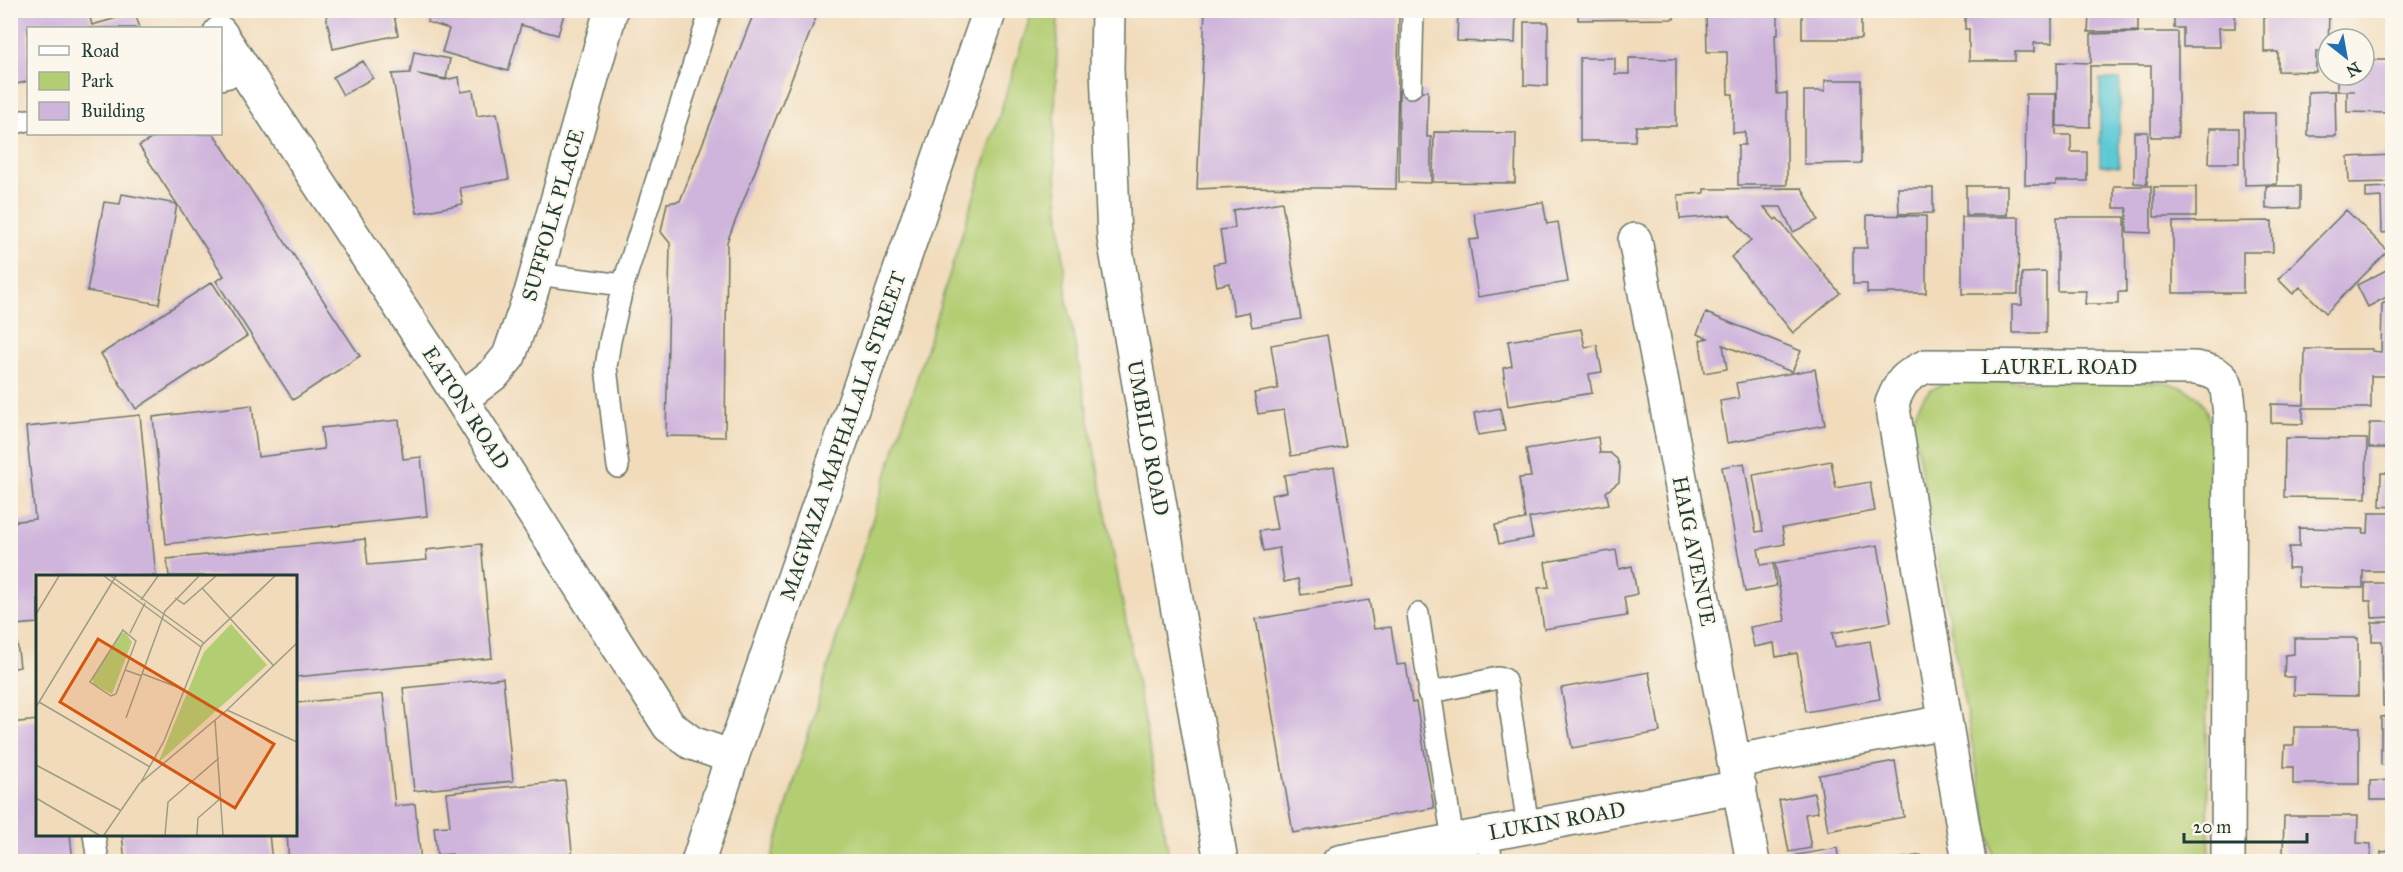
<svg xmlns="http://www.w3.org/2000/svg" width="2403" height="872" font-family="'IM FELL Great Primer',serif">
	<rect width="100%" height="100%" fill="#fbf7ec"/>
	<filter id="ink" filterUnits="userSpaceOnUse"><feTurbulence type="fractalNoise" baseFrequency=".0167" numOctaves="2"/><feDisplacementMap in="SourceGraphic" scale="12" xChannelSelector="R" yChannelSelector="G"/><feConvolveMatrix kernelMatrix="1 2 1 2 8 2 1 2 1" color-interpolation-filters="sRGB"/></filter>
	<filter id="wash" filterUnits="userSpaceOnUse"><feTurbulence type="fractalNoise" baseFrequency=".008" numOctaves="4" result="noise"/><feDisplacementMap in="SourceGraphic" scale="24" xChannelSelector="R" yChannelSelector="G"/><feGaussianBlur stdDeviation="1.35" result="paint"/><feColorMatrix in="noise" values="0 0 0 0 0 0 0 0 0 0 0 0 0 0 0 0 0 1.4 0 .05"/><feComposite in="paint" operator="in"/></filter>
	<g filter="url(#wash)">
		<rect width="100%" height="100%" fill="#f1dbbb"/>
		<!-- green -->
		<path fill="#b3cd73" stroke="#698554" stroke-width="1.5" d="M1032 11H1058L1054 151 1067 301 1170 861H771L853 582Z
			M1951 381 2163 382C2208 390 2209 411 2213 450L2206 741 2210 861H1994L1912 421C1922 396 1925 390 1951 381Z"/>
		<!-- water -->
		<path fill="#5dc9d5" stroke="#3e8384" stroke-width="1.5" d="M2100 79 2120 80 2119 167 2100 165Z"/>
		<g id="blocks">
			<!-- building -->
			<path fill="#cfb5dc" d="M10 10H88L92 25 135 13 140 28H28V81L10 86Z
				M325 10H393L398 35 333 49Z
				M430 10H565L558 35 521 25 508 71 442 52 449 29 427 22Z
				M755 10H819L727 242 725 437 666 436 670 243 661 232 667 203 680 201Z
				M1205 10 1399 14 1396 189 1241 187 1197 189Z
				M1458 10H1516L1515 43 1457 41Z
				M1578 10H1674V19L1578 20Z
				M1706 10H1778V35H1775L1777 94 1787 93V185H1738V145H1745V132L1733 133V94H1728L1727 52H1707Z
				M1802 10H1861V39H1802Z
				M1965 10H2052V43H2034V52H2015V61H1969V29H1965Z
				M2082 10H2138V31L2088 32 2089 16H2082Z
				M2174 10H2235V28H2219L2220 47H2183V28H2174Z
				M2264 10H2329L2328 52H2316V72L2278 71V52H2264Z
				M1524 22H1548V86L1524 85Z
				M2151 32H2178V137H2151V66H2090V127L2057 126V62L2091 63V34Z
				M414 52 450 59 446 79 417 74 445 80 459 77 461 92 473 90 477 116 497 113 509 179 460 188 463 204 417 213 392 74 410 73Z
				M1580 58H1615V74H1629V58L1676 59V126H1636L1635 141H1580Z
				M2364 60H2392V113L2347 112V91H2355H2337V75H2364Z
				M363 61 373 78 343 95 333 77Z
				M1825 80H1861V163L1804 164V91H1825Z
				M1399 91H1428L1427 137H1431V183L1399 182Z
				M2335 91 2336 136H2308V92Z
				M2026 94H2056V135H2071V152H2087V181H2056V185H2025Z
				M2244 113H2276L2277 184 2245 185Z
				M2210 128H2239V163H2209Z
				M1434 132 1516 133 1515 183 1433 182Z
				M2134 132H2148L2147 184 2134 183Z
				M159 134H214L360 356 293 400 216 281 224 276 139 146Z
				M2392 155V182L2349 183 2348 157Z
				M1966 186H2007V215H1966Z
				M2114 186H2151V233L2127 232V208H2114Z
				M2266 186H2300V208L2266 209Z
				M2154 187H2196V217H2154Z
				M2392 187V232L2382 233 2381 197 2366 198V188Z
				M1802 188 1818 220 1793 232 1781 207H1764L1775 220 1777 218 1840 293 1793 333 1731 257 1751 240 1730 215 1680 219 1678 195 1704 193V189Z
				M1898 188H1933V213L1899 214Z
				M122 194 177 204 159 304 87 291 104 202 120 204Z
				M1282 202 1301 319 1252 327 1249 312 1234 315 1229 283 1217 286 1213 264 1225 262 1220 230 1235 228 1233 210Z
				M1543 202 1547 224 1558 222 1568 282 1478 297 1469 240 1479 239 1474 213Z
				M2346 210 2388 251 2326 313 2300 287 2293 294 2278 279Z
				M1867 215 1926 216V293H1867V284H1853V248H1867Z
				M1962 217H2019L2018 294H1962Z
				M2057 217H2125L2126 292H2118V304H2085L2086 291H2057Z
				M2272 221 2273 252H2243V293H2173V222Z
				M2392 267V294L2368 307 2357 285Z
				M2046 272V333H2012V305H2022V273Z
				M212 282 247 336 136 409 101 354Z
				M2392 299V376H2371V408H2303V424L2271 423V404L2304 405 2305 349H2372V351L2381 352 2382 304Z
				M1706 313 1801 351 1792 372 1723 345 1727 369 1704 373 1700 340 1708 338 1697 334Z
				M1581 329 1585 347 1597 345 1602 372 1589 374 1592 393 1508 406 1503 368 1512 366 1508 341Z
				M1327 335 1346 447 1291 456 1284 410 1258 414 1254 393 1278 389 1271 345Z
				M1815 369 1825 425 1727 443 1720 401 1739 398 1736 383Z
				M252 405 258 457 324 449 321 428 399 420 403 459 421 457 427 516 166 544 153 417Z
				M1500 408 1505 431 1478 435 1474 413Z
				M140 415 156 576H38V623L15 625 20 667 10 669V522L35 519 26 427Z
				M2370 423H2392V448H2369Z
				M1598 437 1600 453H1610L1617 459 1620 467 1619 482 1606 492 1609 504 1529 518 1533 538 1499 544 1495 525 1525 519 1519 478 1531 477 1526 449Z
				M2285 438 2367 439 2366 498 2284 497Z
				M1831 461 1836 488 1870 482 1875 511 1782 528 1785 544 1758 549 1761 565 1773 563 1776 586 1745 592 1722 467 1744 463 1756 532 1763 531 1753 475Z
				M1334 467 1353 587 1301 595 1298 579 1284 582 1279 548 1263 551 1259 531 1277 529 1271 495 1287 492 1284 475Z
				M2381 473H2392V507L2380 506Z
				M2369 513H2392V571H2363V588L2298 587V568H2288L2289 547H2299V528L2364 529 2363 533H2368Z
				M365 539 368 565 427 560 426 550 481 544 492 658 296 677V576H169L167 559Z
				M1878 545 1891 622 1832 633 1835 647 1870 641 1880 699 1806 712 1797 653 1776 657 1774 643 1754 647 1750 627 1785 621 1775 563Z
				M1616 550 1619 569 1632 566 1637 594 1624 597 1627 616 1544 629 1538 588 1549 587 1545 562Z
				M2365 583H2392V617L2372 618 2371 601H2365Z
				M1369 600 1374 629 1391 627 1397 665 1406 664 1412 703 1416 702 1434 808 1293 833 1256 619Z
				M2372 622H2392V705L2383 706 2382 641H2372Z
				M2294 638H2358V696L2294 695V677H2284L2285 655 2294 654Z
				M1649 672 1660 732 1572 748 1561 688Z
				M503 678 513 781 414 791 403 688Z
				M383 694 395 806 415 804 421 862H289L287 834H296V703Z
				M2392 716V764L2381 765V717Z
				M38 720V834H70L73 862H10V723Z
				M2294 727H2359V784H2293V767H2284L2285 745H2294Z
				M1895 761 1904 817 1828 831 1819 775Z
				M2392 780V800H2370V781Z
				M565 781 573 862H453L452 854 437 855 434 827 450 826 446 793Z
				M1814 793 1818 812 1805 814 1811 848 1789 852 1779 800Z
				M2284 816H2358L2357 843 2371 844V862H2294L2295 856H2283Z
				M122 834H269L272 862H125Z
				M1837 848 1839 862H1798L1797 855Z
				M2392 851V862H2381V852Z
				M1921 855 1922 862H1892L1891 860Z"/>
		</g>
	</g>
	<g filter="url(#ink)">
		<use href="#blocks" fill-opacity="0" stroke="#687463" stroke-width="1.5"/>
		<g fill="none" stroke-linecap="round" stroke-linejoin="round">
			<defs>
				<path id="service" d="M220 79 246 73
					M1411 87 1413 10
					M10 124 28 120
					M536 274 623 285
					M618 467 606 367 610 341 623 285 711 10
					M1418 614 1453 841
					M1428 693 1498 678 1504 679 1507 687 1528 826
					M94 834 98 862
					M1487 834 1492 862"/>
				<path id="minor" d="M220 33 461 399 669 726 692 743 732 757
					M1635 240 1753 862
					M461 399 495 373 509 356 531 293 611 10
					M1736 761 1945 722
					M1339 862 1740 787
					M1969 862 1892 403C1901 381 1904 377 1926 366L2195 368C2230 374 2226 383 2230 415L2228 862"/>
				<path id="tertiary" d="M1108 10 1107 69 1114 238 1221 862"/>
				<path id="secondary" d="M698 862 732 757 990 10"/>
			</defs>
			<!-- service casing -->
			<use href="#service" stroke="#687463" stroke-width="24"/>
			<!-- minor casing -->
			<use href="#minor" stroke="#687463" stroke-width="36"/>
			<!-- tertiary casing -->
			<use href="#tertiary" stroke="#687463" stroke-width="36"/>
			<!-- secondary casing -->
			<use href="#secondary" stroke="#687463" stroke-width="36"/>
			<!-- service -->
			<use href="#service" stroke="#fff" stroke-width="21"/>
			<!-- minor -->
			<use href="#minor" stroke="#fff" stroke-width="33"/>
			<!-- tertiary -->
			<use href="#tertiary" stroke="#fff" stroke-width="33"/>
			<!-- secondary -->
			<use href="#secondary" stroke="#fff" stroke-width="33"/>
		</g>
	</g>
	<g text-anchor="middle" stroke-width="4.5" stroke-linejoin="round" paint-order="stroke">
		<!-- street labels -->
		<g font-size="21" fill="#1f3d34" stroke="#fbf7ec">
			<text transform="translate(553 215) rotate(-74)" y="7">SUFFOLK PLACE</text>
			<text x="2059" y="374">LAUREL ROAD</text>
			<text transform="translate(466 408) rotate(57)" y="7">EATON ROAD</text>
			<text transform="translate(843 436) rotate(-71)" y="7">MAGWAZA MAPHALALA STREET</text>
			<text transform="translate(1148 438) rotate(80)" y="7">UMBILO ROAD</text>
			<text transform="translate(1694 551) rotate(79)" y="7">HAIG AVENUE</text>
			<text transform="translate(1557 821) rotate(-10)" y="7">LUKIN ROAD</text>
		</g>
	</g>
	<!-- overview -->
	<g transform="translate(36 575)">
		<rect width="261" height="261" fill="#f1dbbb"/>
		<path d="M195 49 231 90 122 188 168 77ZM89 57 96 67 76 119 57 109V103L83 60Z" fill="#b3cd73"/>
		<path fill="none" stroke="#9d9c85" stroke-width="1.5" d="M68 1 165 72M75 1 168 68M166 13 237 90M139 23 148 29 180 1M105 25 122 1M0 39 23 1M87 55 100 66 80 119 75 121 54 107ZM94 58 109 28M89 95 106 101M107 99 149 115M3 127 114 192M0 132 80 1M191 135 261 167M90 143 129 36 163 1M179 145 187 260M0 190 84 235M105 207 128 166 166 70 239 1M0 223 63 260M68 260 103 209 191 135 261 68M129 260 132 227 183 183M161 260 162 243 185 223"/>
		<path fill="#d45610" fill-opacity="0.15" stroke="#d45610" stroke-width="3" d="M62 64 238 169 199 233 24 127Z"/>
		<rect width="261" height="261" fill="none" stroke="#1f3d34" stroke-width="3"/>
	</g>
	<!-- margin -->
	<rect width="2403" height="872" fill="none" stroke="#fbf7ec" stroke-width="36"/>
	<!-- legend -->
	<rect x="27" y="27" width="195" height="108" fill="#fbf7ec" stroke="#a3ada2" stroke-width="1.5"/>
	<rect x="39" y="46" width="30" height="9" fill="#ffffff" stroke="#a3ada2" stroke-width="1.5"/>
	<text x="81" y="57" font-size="18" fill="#1f3d34">Road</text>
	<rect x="39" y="72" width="30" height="18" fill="#b3cd73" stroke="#a3ada2" stroke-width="1.5"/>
	<text x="81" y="87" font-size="18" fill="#1f3d34">Park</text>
	<rect x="39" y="102" width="30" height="18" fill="#cfb5dc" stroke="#a3ada2" stroke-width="1.5"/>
	<text x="81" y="117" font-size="18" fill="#1f3d34">Building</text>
	<!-- north arrow -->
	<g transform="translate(2346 57) rotate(149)"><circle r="28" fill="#fbf7ec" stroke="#a3ada2" stroke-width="1.5"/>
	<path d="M0-4.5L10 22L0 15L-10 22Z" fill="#1f6fb2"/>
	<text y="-9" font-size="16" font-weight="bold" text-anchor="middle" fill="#1f3d34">N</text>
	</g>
	<!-- scale -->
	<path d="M2184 833v9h123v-9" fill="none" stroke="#1f3d34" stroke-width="3"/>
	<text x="2193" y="833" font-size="18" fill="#1f3d34" stroke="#fbf7ec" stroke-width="4.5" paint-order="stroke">20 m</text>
</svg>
